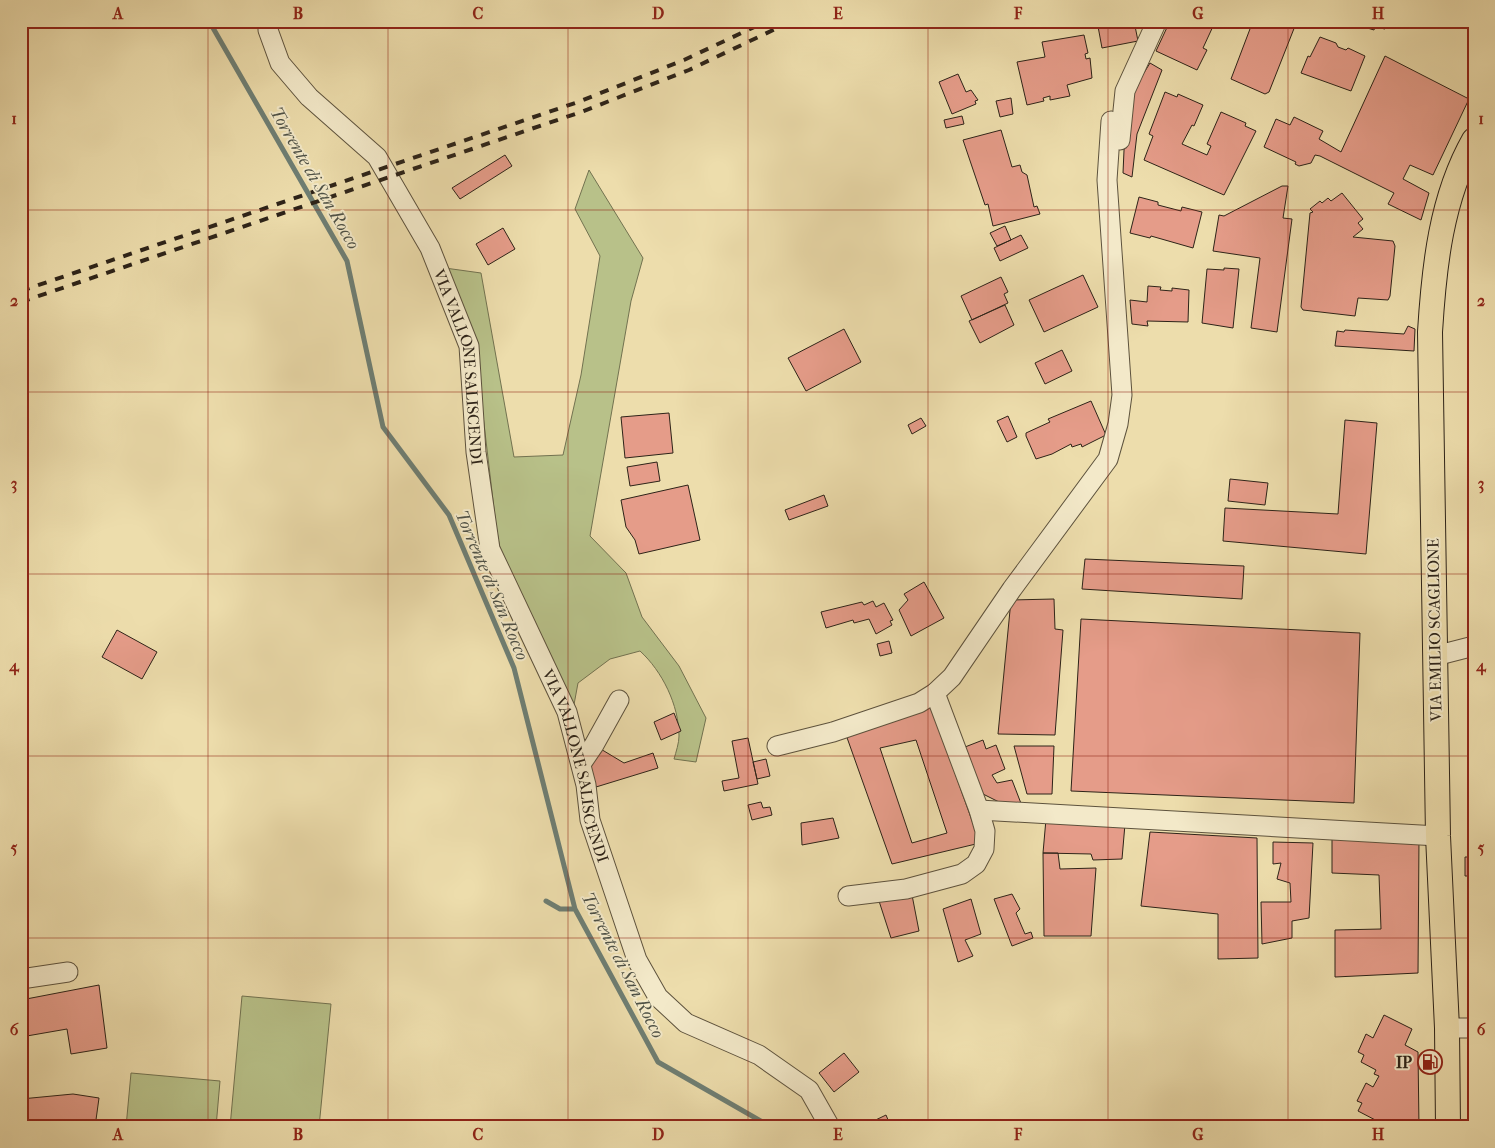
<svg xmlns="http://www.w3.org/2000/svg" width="1495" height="1148" font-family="'IM FELL French Canon',serif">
	<rect width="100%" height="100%" fill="#edddac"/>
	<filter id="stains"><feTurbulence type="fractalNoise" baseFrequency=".004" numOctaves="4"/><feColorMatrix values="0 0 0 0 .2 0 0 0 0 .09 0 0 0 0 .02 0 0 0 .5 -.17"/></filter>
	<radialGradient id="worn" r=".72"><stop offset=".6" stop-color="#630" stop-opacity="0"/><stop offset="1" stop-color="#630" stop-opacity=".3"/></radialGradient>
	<!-- green -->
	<path fill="#b8c189" stroke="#727250" d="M589 170 643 258 631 301 590 536 626 573 642 617 679 666 706 718 696 762 674 759C676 752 679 743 679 736 679 705 662 671 640 651L610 659 578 683 573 710 535 622 501 555 496 526 475 347 445 268 481 273 514 457 563 455 581 375 600 256 575 209Z
		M242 996 331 1004 319 1127H230Z
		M131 1073 220 1081 216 1127H126Z"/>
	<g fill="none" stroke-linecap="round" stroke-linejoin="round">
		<!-- stream -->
		<path stroke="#6e7e73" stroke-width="5" d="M209 21 347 261 383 427 449 515 514 668 575 909 658 1062 771 1127
			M546 901 560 909H575"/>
	</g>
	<!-- building -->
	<path fill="#e59c89" stroke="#2d2318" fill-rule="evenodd" d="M1097 21H1134L1138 41 1102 48Z
		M1170 21H1220L1219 23 1215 22 1203 48 1207 50 1197 70 1156 51Z
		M1253 21H1285L1295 26 1269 92 1265 94 1231 79Z
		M1359 21H1387L1385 29 1375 27 1374 30 1364 27 1365 23Z
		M1084 35 1088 53 1085 54 1086 59 1090 58 1092 78 1067 85 1070 96 1050 100V96L1043 98 1044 101 1027 105 1017 62 1045 57 1042 42Z
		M1320 37 1336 43 1338 47 1346 50 1348 48 1365 56 1351 91 1301 73 1308 56 1310 57Z
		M1385 56 1469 99 1433 175 1410 165 1403 179 1429 193 1421 220 1388 204 1394 193 1320 156 1315 155 1311 163 1299 166 1295 164 1296 162 1264 147 1276 119 1290 125 1294 117 1323 131 1319 139 1341 152Z
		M1150 63 1162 70 1137 134 1132 177 1123 173 1125 128 1131 94Z
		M958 74 966 92 971 90 978 100 975 101 976 104 952 114 939 82Z
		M1165 92 1177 97 1178 94 1203 105 1194 126 1192 125 1182 144 1207 155 1211 146 1207 144 1221 112 1246 123 1245 126 1256 131 1224 195 1144 160 1153 136 1149 134Z
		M1011 98 1013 114 1000 117 996 101Z
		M962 116 964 124 946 128 944 120Z
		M1001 130 1012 167 1020 165 1022 172 1027 175 1034 207 1037 206 1040 214 993 226 988 204 985 205 963 140Z
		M505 155 512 166 460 199 452 188Z
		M1282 186H1288L1283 218 1292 219 1277 332 1251 328 1260 258 1213 251 1219 215 1224 216Z
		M1342 193 1363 219 1358 223 1363 229 1353 237 1393 241 1395 246 1390 296 1388 300 1358 298 1355 316 1303 310 1301 307 1310 213 1313 212 1310 209 1320 201 1322 203 1328 198 1331 201Z
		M1139 197 1158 202V205L1181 211 1182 207 1202 212 1193 248 1151 236 1150 238 1130 233Z
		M1005 226 1011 240 997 246 990 233Z
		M503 228 515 249 488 265 476 244Z
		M1021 235 1028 248 1000 261 994 248Z
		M1224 268 1239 269 1233 328 1202 323 1207 269 1224 270Z
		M1083 275 1098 307 1044 332 1029 300Z
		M1001 277 1008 292 1004 294 1008 303 972 320 961 296Z
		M1148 286 1161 287 1160 290 1172 291V288L1189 290 1188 322 1147 321 1148 326 1132 324 1130 300 1147 302Z
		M1005 305 1014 325 980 343 969 321Z
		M1408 326 1415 329 1414 351 1335 346 1337 331 1344 332 1345 330 1404 334Z
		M844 329 861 362 806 391 788 358Z
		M1062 350 1072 371 1045 384 1035 363Z
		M1091 401 1106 435 1082 447 1081 444 1072 447 1071 444 1052 454 1036 459 1026 436V433L1050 422 1048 419Z
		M669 413 673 453 625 458 621 417Z
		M1008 416 1017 437 1007 442 997 421Z
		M921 418 926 426 912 434 908 425Z
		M1345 420 1377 423 1366 554 1223 541 1225 508 1338 514Z
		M657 462 660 481 630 486 627 467Z
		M1230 479 1268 483 1265 505 1228 501Z
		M688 485 700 540 639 554 635 540 626 527 621 500Z
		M824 495 828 506 789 520 785 510Z
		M1085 559 1244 566 1242 599 1082 589Z
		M924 582 944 618 911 636 899 610 908 600 904 594Z
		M1054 599 1055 629 1063 630 1055 735 998 734 1011 600Z
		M873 601 876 607 884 603 893 620 890 621 892 625 876 634 869 619 854 623 853 620 826 628 821 612 862 602 864 605Z
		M1081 619 1360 633 1354 803 1071 791Z
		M117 630 157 652 142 679 102 657Z
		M889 641 892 653 880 656 877 644Z
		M930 703 980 843 892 864 845 732ZM916 740 947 833 912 843 880 748Z
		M674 713 681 731 661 740 654 722Z
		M748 738 758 784 724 791 722 781 739 778 732 741Z
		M983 740 986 749 996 745 1005 769 992 775 997 783 1012 780 1022 806 1005 805 981 793 965 747Z
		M1014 746H1054L1052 794H1027Z
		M599 748 624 763 653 753 658 768 596 787 591 767Z
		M766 759 770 776 757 779 753 762Z
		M761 802 763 808 770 807 772 815 752 820 748 805Z
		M833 818 839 838 802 845 801 823Z
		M1046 819 1125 824 1122 859 1093 860 1091 854 1043 853Z
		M1150 832 1257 838 1258 958 1218 959V914L1141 906Z
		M1332 838H1419L1418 973 1335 977V930L1381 929 1379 875 1332 873Z
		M1273 842 1313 843 1309 918 1292 921V938L1262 944 1261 902H1291L1290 883 1277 879 1281 863 1273 864Z
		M1043 853H1058L1060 869 1096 868 1091 936H1044Z
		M1465 857H1474V876H1465Z
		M1012 894 1020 909 1016 913 1025 934 1031 932 1033 938 1012 946 994 899Z
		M912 895 919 931 891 938 879 901Z
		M971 899 981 934 965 940 973 956 958 962 943 909Z
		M21 915 28 952 21 953Z
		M99 985 107 1048 71 1054 67 1029 21 1037V1000Z
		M1384 1015 1412 1029 1405 1045 1418 1052 1419 1127H1382L1383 1124 1358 1111 1362 1103 1357 1101 1366 1083 1373 1087 1379 1076 1374 1074 1376 1070 1361 1062 1364 1055 1358 1052 1366 1034 1373 1038Z
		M844 1053 859 1072 834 1092 819 1073Z
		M73 1094 99 1098 95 1127H21V1099Z
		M886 1115 891 1127H861Z"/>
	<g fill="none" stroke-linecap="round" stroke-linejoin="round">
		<defs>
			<g id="minor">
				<path id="s1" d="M268 21V30L280 63 309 97 377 157 430 248 469 346 476 452 490 549 567 712 586 785 590 820 637 960 658 997 686 1023 759 1055 809 1090 830 1127"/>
				<path d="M1120 140 1125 91 1157 21"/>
				<path d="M1435 656 1474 646"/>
				<path d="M777 746 833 732 919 703 935 693 952 677 1012 589 1108 459 1118 424 1122 395 1107 180 1111 121"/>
				<path d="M581 764 594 745 619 700"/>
				<path d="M979 810 1438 836"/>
				<path d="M848 896 906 889 962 874 976 864 984 849 985 831 979 810 935 693"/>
				<path d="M21 979 68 972"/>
				<path d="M1447 1028H1474"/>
			</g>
			<path id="major" d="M1448 1127 1447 1028 1438 836 1430 332C1434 267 1441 198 1474 140"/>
		</defs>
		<!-- minor casing -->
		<use href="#minor" stroke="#5d523d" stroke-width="21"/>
		<!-- major casing -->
		<use href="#major" stroke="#2d2318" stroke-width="26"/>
		<!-- minor -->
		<use href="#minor" stroke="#f3e9c9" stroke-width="19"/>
		<!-- major -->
		<use href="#major" stroke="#edddac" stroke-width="24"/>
		<!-- rail -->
		<path stroke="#2d2318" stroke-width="4" stroke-dasharray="9 9" stroke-linecap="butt" d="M21 291 578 102 684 60 767 21
			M21 302 581 112 689 70 792 21"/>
	</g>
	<!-- grid -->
	<path fill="none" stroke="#8f2418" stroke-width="1" stroke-opacity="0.55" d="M208 21V1127M388 21V1127M568 21V1127M748 21V1127M928 21V1127M1108 21V1127M1288 21V1127M21 210H1474M21 392H1474M21 574H1474M21 756H1474M21 938H1474"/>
	<!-- icons -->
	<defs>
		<symbol id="fuel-ring" viewBox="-11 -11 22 22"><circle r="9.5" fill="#f3e9c9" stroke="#8f2418" stroke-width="1.5"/><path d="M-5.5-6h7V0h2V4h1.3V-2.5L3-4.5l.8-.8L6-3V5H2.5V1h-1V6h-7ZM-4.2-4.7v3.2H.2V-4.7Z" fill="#8f2418"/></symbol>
	</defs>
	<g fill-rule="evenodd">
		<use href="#fuel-ring" x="1416" y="1048" width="28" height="28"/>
	</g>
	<g text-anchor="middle" stroke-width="4" stroke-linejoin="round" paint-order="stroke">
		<!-- street labels -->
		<g font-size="16" fill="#2d2318" stroke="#f3e9c9">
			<text dy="6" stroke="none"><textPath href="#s1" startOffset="409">VIA VALLONE SALISCENDI</textPath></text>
			<text transform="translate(1434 630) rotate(-91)" y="6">VIA EMILIO SCAGLIONE</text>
			<text dy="6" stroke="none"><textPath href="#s1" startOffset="829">VIA VALLONE SALISCENDI</textPath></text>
		</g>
		<!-- poi labels -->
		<g font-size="16" font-weight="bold" fill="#2d2318" stroke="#f3e9c9" text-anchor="end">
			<text x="1412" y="1068">IP</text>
		</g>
		<!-- water labels -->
		<g font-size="18" font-style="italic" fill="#4e5146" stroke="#f3e9c9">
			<text transform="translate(315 178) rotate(60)" y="6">Torrente di San Rocco</text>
			<text transform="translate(492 585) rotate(67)" y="6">Torrente di San Rocco</text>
			<text transform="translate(623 965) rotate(63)" y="6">Torrente di San Rocco</text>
		</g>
	</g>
	<!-- margin -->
	<rect width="1495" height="1148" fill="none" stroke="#edddac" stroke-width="55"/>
	<rect x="28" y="28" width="1440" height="1092" fill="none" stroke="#8f2418" stroke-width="2"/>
	<g font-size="16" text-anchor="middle" font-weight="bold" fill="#8f2418">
		<text x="118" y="19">A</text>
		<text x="298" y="19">B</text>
		<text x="478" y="19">C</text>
		<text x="658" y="19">D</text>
		<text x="838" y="19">E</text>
		<text x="1018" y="19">F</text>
		<text x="1198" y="19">G</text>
		<text x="1378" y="19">H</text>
		<text x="14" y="124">1</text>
		<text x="1481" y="124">1</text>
		<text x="14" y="306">2</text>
		<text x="1481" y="306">2</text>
		<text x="14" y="489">3</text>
		<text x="1481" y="489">3</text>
		<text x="14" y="671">4</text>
		<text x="1481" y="671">4</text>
		<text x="14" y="853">5</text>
		<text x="1481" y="853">5</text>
		<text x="14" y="1035">6</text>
		<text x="1481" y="1035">6</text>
		<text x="118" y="1140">A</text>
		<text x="298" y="1140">B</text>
		<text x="478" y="1140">C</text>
		<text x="658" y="1140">D</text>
		<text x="838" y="1140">E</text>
		<text x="1018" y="1140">F</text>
		<text x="1198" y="1140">G</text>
		<text x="1378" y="1140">H</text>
	</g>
	<rect width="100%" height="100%" filter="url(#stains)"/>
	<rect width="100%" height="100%" fill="url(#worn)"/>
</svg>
